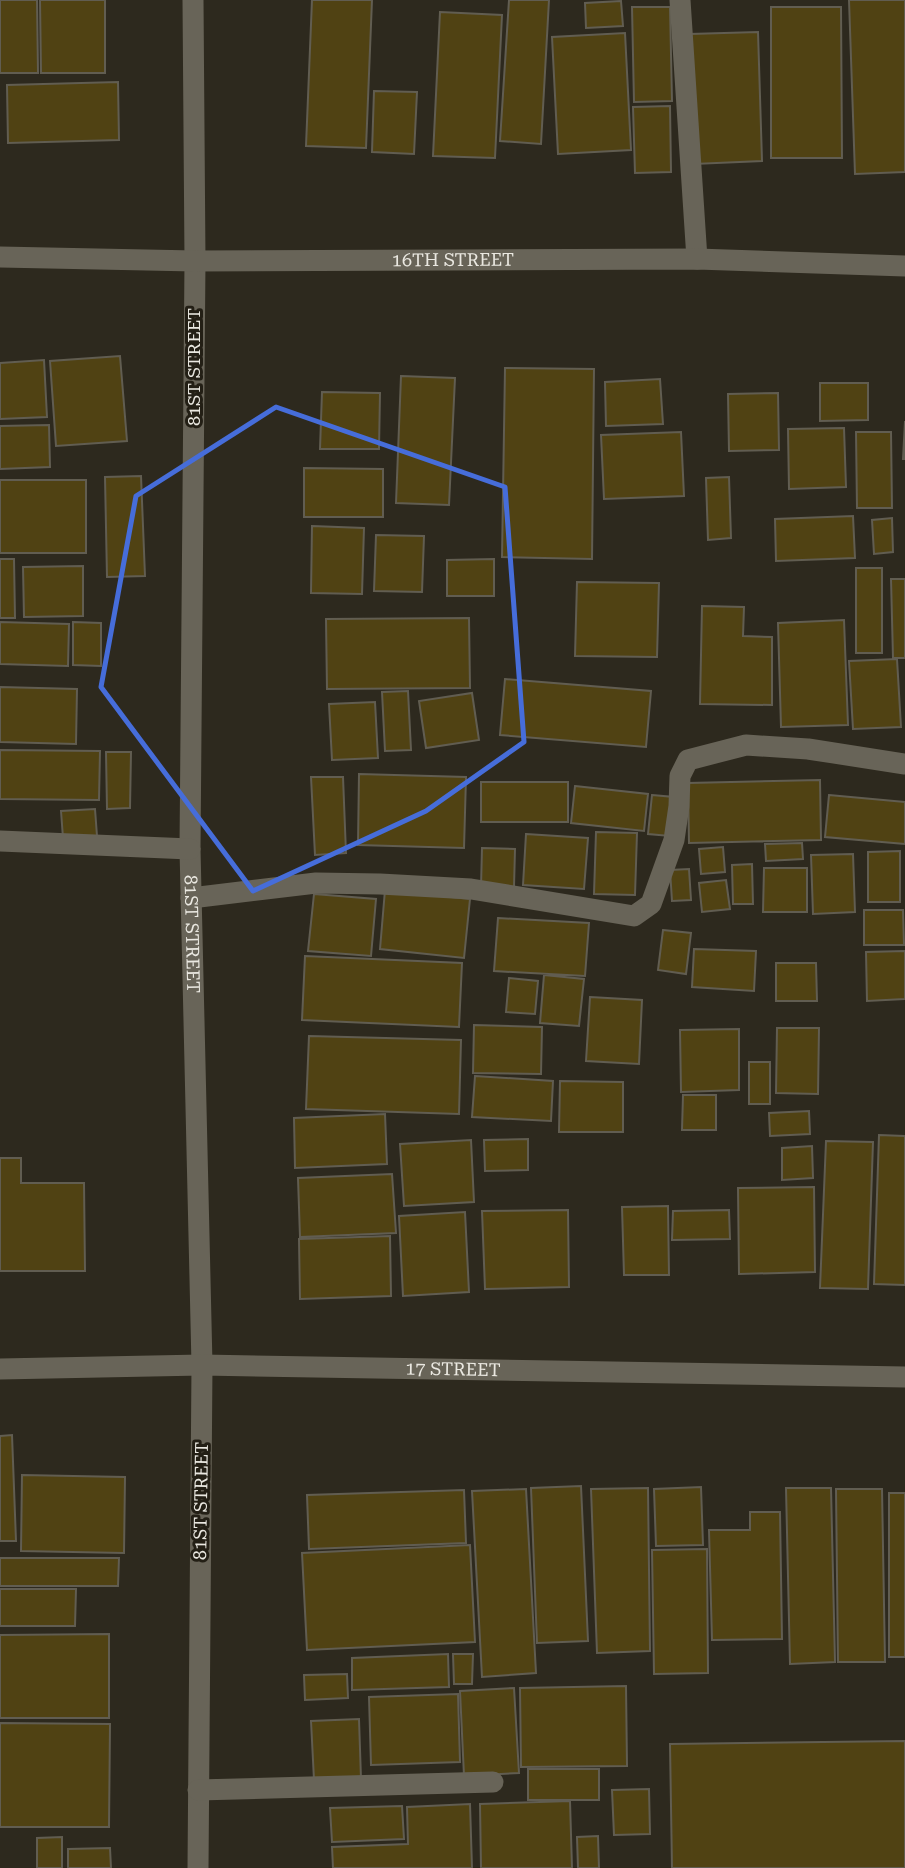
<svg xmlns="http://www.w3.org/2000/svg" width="905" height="1868" font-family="'Roboto Serif',serif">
	<rect width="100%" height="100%" fill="#2d291e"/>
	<!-- building -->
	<path fill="#504213" stroke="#615d51" stroke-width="2" d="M0 0H37L38 73H0Z
		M40 0H105V73H41Z
		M312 0H372L366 148 306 146Z
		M509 0H549L541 144 500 141Z
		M849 0H905V172L855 174Z
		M621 1 623 26 586 28 585 3Z
		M632 7H670L672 101 634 102Z
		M771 7H841L842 158H771Z
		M440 12 502 15 495 158 433 156Z
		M758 32 762 161 694 164 690 34Z
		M625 33 631 150 558 154 552 37Z
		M118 82 119 140 8 143 7 85Z
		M374 91 417 92 414 154 372 152Z
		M670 106 671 172 635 173 633 107Z
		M120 356 127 441 56 446 50 361Z
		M44 360 47 417 0 419V363Z
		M505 368 594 369 592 559 502 557Z
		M401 376 455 378 449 505 396 503Z
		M660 379 663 424 606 426 605 382Z
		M820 383H868V420L820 421Z
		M322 392 380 393 379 449H320Z
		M778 393 779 450 729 451 728 394Z
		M905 421V459H903Z
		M49 425 50 467 0 469V426Z
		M844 428 846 487 789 489 788 429Z
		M681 432 684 496 604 499 601 435Z
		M856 432H891L892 508H857Z
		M304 468 383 469V517H304Z
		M141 476 145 576 107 577 105 477Z
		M729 477 731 538 708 540 706 478Z
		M0 480H86V553H0Z
		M853 516 855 558 776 561 775 519Z
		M892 518 893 552 874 554 872 520Z
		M312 526 364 528 362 594 311 593Z
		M376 535 424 536 422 592 374 591Z
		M0 559H14L15 618H0Z
		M494 559V596H447V560Z
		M83 566V616L24 617 23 567Z
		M856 568H882V653H856Z
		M891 579H905V658H893Z
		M577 582 659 583 657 657 575 656Z
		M702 606 744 607 743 636 772 637V705L700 704Z
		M469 618 470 688 327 689 326 619Z
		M844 620 848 725 781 727 778 623Z
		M0 622 69 624 68 666 0 664Z
		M73 622 101 623V666L73 665Z
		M897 659 901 727 853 729 849 661Z
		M505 679 651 691 646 747 500 735Z
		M0 687 77 689 76 744 0 742Z
		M408 691 411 750 385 751 382 692Z
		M472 693 479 740 426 748 419 701Z
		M375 702 378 758 332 760 329 704Z
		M0 750 100 751 99 800 0 799Z
		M106 752H131L130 808 107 809Z
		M359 774 466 777 464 848 358 845Z
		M311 777H343L346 853 315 855Z
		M820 780 821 840 689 843 688 783Z
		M481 782H568V822H481Z
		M575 786 648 794 644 831 571 823Z
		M652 795 674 797 670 836 648 834Z
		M829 795 905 802V844L825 837Z
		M95 809 97 836 63 838 61 811Z
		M596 832 637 833 635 895 594 894Z
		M526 834 588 838 584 889 523 885Z
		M802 843 803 859 766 861 765 844Z
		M723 847 725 872 701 874 699 849Z
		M482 848 515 849 514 887H481Z
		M900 851V902H868V852Z
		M853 854 855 912 813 914 811 855Z
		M752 864 753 904H733L732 865Z
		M764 868H807V912H763Z
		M689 869 691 900 672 901 670 870Z
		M726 880 730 909 702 912 699 883Z
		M385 890 470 899 464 958 380 949Z
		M314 894 376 899 371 956 308 951Z
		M864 910H903L904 945H864Z
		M498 918 589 923 585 976 494 971Z
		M663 930 691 933 686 974 658 970Z
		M694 949 756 951 754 991 692 987Z
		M905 951V999L867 1001 866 952Z
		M305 956 462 963 459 1027 302 1020Z
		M776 963H816L817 1001H776Z
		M544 975 584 979 579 1026 540 1023Z
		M509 978 538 981 535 1014 506 1012Z
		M590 997 642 1000 639 1064 586 1061Z
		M474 1025 542 1027 541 1074 473 1073Z
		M777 1028H819L818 1094 776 1093Z
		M739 1029V1090L681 1092 680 1030Z
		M309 1036 461 1040 459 1114 306 1109Z
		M749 1062H770V1104H749Z
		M475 1076 553 1081 551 1121 472 1117Z
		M560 1081 623 1082V1132H559Z
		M683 1095H716V1130H682Z
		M809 1111 810 1134 770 1136 769 1113Z
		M385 1114 387 1164 295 1168 294 1118Z
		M879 1135 905 1136V1285L874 1284Z
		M528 1139V1170L485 1171 484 1140Z
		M471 1140 474 1202 404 1206 400 1144Z
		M826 1141 873 1142 868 1289 820 1288Z
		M812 1146 813 1178 782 1180V1148Z
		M0 1158H21V1183H84L85 1271H0Z
		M392 1174 396 1233 300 1237 298 1178Z
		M814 1187 815 1272 739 1274 738 1188Z
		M668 1206 669 1275H624L622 1207Z
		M568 1210 569 1287 485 1289 482 1211Z
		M729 1210 730 1239 672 1240 673 1211Z
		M465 1212 469 1292 403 1296 399 1216Z
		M390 1236 391 1296 300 1299 299 1239Z
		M12 1435 16 1541H0V1436Z
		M22 1475 125 1477 124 1553 21 1551Z
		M581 1486 588 1641 537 1643 531 1488Z
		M701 1487 703 1545 656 1546 654 1489Z
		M648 1488 650 1651 597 1653 591 1489Z
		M786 1488H831L835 1662 790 1664Z
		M526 1489 536 1673 482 1677 472 1491Z
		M836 1489H882L885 1662H838Z
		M464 1490 466 1543 309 1549 307 1495Z
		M889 1493H905V1657H889Z
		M750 1512H780L782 1639 712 1640 709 1530H750Z
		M470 1545 475 1642 307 1650 302 1553Z
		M707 1549 708 1673 654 1674 652 1550Z
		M0 1558H119L118 1586H0Z
		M0 1589H76L75 1626H0Z
		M109 1634V1718H0V1635Z
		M448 1654 449 1687 352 1690V1658Z
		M453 1654H473L472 1684H454Z
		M347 1674 348 1698 305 1700 304 1675Z
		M626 1686 627 1766 521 1767 520 1688Z
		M514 1688 519 1773 464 1776 460 1691Z
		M458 1694 460 1762 371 1765 369 1697Z
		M359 1719 361 1779 314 1780 311 1721Z
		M0 1723 110 1724 109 1827H0Z
		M905 1741V1868H672L670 1744Z
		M528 1769H599V1800H528Z
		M649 1789 650 1834 614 1835 612 1790Z
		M570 1801 572 1868H481L480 1804Z
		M470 1804 472 1868H333L332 1847 408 1844 407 1807Z
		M402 1806 404 1839 332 1842 330 1808Z
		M598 1836 599 1868H578L577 1837Z
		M62 1837V1868H37V1838Z
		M110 1848 111 1868H68V1849Z"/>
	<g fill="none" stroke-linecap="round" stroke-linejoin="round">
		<!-- minor -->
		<g stroke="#686458" stroke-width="21">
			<path id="s1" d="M193 0 195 261 190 849 202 1365 198 1868"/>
			<path d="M680 0 697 259"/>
			<path id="s2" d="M0 257 195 261 697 259 905 266"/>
			<path d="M0 841 190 849"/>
			<path d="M191 898 316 883 380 884 471 889 634 916 651 904 674 840 679 806 680 776 688 760 746 745 808 749 905 764"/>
			<path id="s3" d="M0 1369 202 1365 905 1377"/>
			<path d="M198 1790 493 1782"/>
		</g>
	</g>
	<!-- marked area -->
	<path fill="none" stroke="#466dda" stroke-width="5" stroke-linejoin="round" d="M276 407 505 487 524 742 426 811 253 891 101 687 136 496Z"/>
	<g text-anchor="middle" stroke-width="6" stroke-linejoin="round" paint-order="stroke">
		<!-- street labels -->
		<g font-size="18" fill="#eae8e1" stroke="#231f15">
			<text dy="6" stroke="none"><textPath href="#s2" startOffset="453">16TH STREET</textPath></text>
			<text transform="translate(194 367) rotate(-90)" y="6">81ST STREET</text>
			<text dy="6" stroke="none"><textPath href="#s1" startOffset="934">81ST STREET</textPath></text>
			<text dy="6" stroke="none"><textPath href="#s3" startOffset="453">17 STREET</textPath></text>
			<text transform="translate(201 1501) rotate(-89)" y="6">81ST STREET</text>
		</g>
	</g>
</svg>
